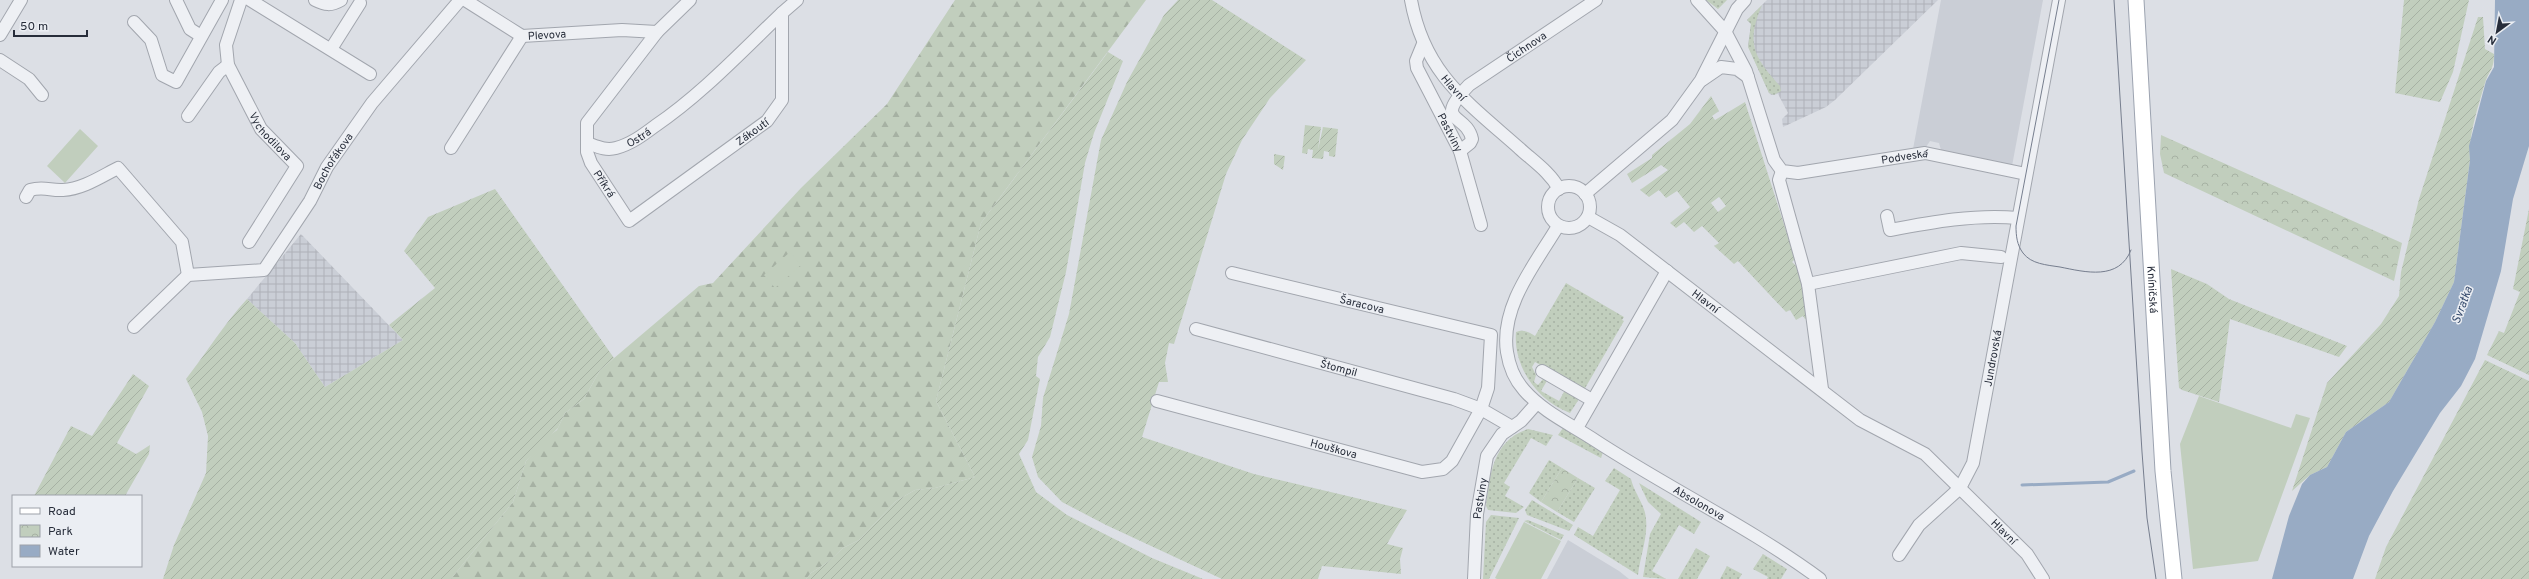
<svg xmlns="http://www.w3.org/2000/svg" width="2529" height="579" font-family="Overpass,sans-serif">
	<defs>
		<pattern id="industrial-grid" width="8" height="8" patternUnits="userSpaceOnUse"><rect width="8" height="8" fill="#caced6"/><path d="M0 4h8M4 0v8" fill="none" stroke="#aeb1b8"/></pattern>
		<pattern id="grass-dots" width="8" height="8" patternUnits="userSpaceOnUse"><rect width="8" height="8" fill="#c1cebd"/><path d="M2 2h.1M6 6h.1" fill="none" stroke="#a6b1a3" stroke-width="1.8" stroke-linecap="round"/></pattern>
		<pattern id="forest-firs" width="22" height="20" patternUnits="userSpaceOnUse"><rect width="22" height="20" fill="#c1cebd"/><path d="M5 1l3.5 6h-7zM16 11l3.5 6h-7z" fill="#a6b1a3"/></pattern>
		<pattern id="park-crowns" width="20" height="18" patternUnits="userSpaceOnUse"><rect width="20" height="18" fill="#c1cebd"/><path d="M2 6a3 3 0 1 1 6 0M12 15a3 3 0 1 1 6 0" fill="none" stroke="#a6b1a3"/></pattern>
		<pattern id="garden-furrows" width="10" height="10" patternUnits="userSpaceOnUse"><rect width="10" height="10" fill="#c1cebd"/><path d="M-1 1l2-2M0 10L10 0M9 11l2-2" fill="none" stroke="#a6b1a3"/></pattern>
	</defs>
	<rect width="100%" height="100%" fill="#dcdfe5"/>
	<!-- built -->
	<path fill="#caced6" d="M1941 0H2043L2012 166 1945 153 1941 150 1939 143 1930 141 1926 147 1913 149Z
		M1568 540 1619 571 1629 579H1547Z"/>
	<!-- industrial -->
	<path fill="url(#industrial-grid)" d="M1767 0H1938L1835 100 1826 107 1783 127 1782 119 1788 113 1778 94 1771 95 1769 93 1748 46 1751 24 1747 20Z
		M301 234 403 340 325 387 295 343 247 299Z"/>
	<!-- grass -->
	<path fill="url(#grass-dots)" d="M1706 0H1727L1718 9Z
		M1762 5C1746 43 1753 56 1780 86L1781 91 1774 95 1769 93 1748 47 1751 24 1747 20Z
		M1566 283 1624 317 1622 320 1624 321 1584 390 1535 362 1532 367 1536 375 1534 382 1538 385 1543 379H1548L1541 391 1559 401 1566 388 1581 396 1570 413C1537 401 1513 366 1516 332 1524 329 1529 332 1535 336Z
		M1563 428 1603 452 1601 458 1558 435Z
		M1528 429 1553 435 1546 446 1531 438 1504 483 1510 487 1505 496 1524 507 1516 513 1488 510 1486 506C1490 474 1493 440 1528 429Z
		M1549 460 1562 468 1541 502 1529 493Z
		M1614 468 1631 479C1634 493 1645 504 1646 519 1648 537 1640 557 1638 575L1574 535 1578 527 1593 536 1620 490 1605 481Z
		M1578 478 1595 488 1574 522 1557 512Z
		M1639 483 1701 522 1694 534 1679 525 1652 571 1666 579 1643 577 1650 534 1661 514 1648 502Z
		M1532 500 1573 525 1569 531 1527 515 1525 510Z
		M1491 515 1519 518 1489 579H1483L1486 522Z
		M1528 520 1564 535 1561 540 1524 521Z
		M1696 548 1710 556 1697 579H1678Z
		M1763 554 1787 569 1781 579H1767L1768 577 1753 569Z
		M1727 566 1742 574 1739 579H1720Z"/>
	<!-- forest -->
	<path fill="url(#forest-firs)" d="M955 0H1146L981 223 936 401 975 477 935 488 915 490 896 501 859 540 843 548 828 562 811 573 806 579H451L513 502 526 461 545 439 557 430 565 413 584 399 600 370 699 286 713 283 801 188 887 104Z"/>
	<!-- park -->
	<path fill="url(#park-crowns)" d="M2161 135 2402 243 2394 281 2164 173 2160 154Z
		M1562 468 1578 478 1557 512 1541 502Z"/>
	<!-- garden -->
	<path fill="url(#garden-furrows)" fill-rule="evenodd" d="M1178 0H1212L1306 60 1270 98 1242 140 1226 174 1174 344 1169 343 1165 363 1168 382H1159L1142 437 1254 474 1407 510 1387 544 1403 548 1400 559 1401 574 1322 566 1318 579H1222L1106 525 1062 502 1038 477 1032 457 1041 426 1043 398 1069 314 1101 140 1127 82 1164 15Z
		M2404 0H2469L2453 72 2440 102 2395 93Z
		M2478 17H2483L2485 49 2494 54C2494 70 2489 70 2485 83 2478 107 2468 135 2470 160L2454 282 2435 322 2389 402 2346 432 2327 467 2310 475 2292 491 2327 383 2381 324 2399 296 2401 272 2419 199Z
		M1108 52 1123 61 1094 133 1085 163 1066 272 1050 337 1038 357 1036 376 1040 379 1028 440 1019 454 1036 492 1067 515 1152 558 1203 579H806L811 573 828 562 843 548 859 540 896 501 915 490 935 488 975 477 936 401 981 223Z
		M1711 96 1719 111 1712 116 1715 120 1745 102 1795 259 1792 262C1806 273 1805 301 1807 318L1805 319 1803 316 1796 320 1790 310 1786 312 1738 261 1734 264 1714 246 1719 243 1702 226 1694 232 1684 222 1676 228 1670 223 1690 207 1677 191 1666 198 1659 190 1649 197 1640 190 1668 170 1661 165 1632 183 1627 174 1652 158V155L1690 124ZM1719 197 1726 206 1718 212 1711 203 1708 205Z
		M1305 125 1321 127 1318 150 1323 127 1338 129 1335 157 1329 156V152L1324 151 1323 159 1312 158 1313 150 1308 149 1307 154 1302 153Z
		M1274 154 1285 156 1283 170 1274 164Z
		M495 189 614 358 600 370 584 399 565 413 558 428 526 461 513 502 451 579H163L174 545 206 473 208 436 202 412 186 379C207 352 224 324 247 299L295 343 325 387 403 340 389 325 435 288 404 251 428 217Z
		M2529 209V375L2487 355 2499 331 2504 333 2520 292 2513 289Z
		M2171 269 2207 284 2229 299 2347 346 2339 357 2230 319 2219 402 2182 390 2179 388Z
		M2485 360 2529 381V579H2375L2386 547Z
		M133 374 149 386 117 443 136 454 150 445 149 454 125 496H34L71 426 92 436Z"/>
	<!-- pitch -->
	<path fill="#c1cebd" d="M80 129 98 146 65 183 47 166Z
		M790 252 801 265 775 288 764 275Z
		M2199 396 2291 428 2296 414 2310 418 2258 561 2193 569 2180 444Z
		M1524 522 1561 541 1541 579H1497L1495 578Z"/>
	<!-- water -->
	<path fill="#98abc4" d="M2495 0H2529V146L2513 199 2501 271 2475 359 2461 386 2440 413 2393 491 2369 536 2353 579H2272L2289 516 2302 484 2310 475 2327 467 2346 432 2389 402 2435 322 2454 282 2470 160 2469 146 2486 81 2494 67Z"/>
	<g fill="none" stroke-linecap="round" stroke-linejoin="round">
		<!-- stream -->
		<path stroke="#98abc4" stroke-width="3" d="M2022 485 2108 482 2134 471"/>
		<defs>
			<g id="minor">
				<path d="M176 0 190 29 201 36"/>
				<path id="s1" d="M241 0 226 45 228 65 261 129 297 166 249 242"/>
				<path d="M250 0 370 74"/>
				<path d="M315 0C325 5 331 6 341 0"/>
				<path d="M465 0 522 36"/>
				<path id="s2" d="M690 0 657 32 587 123V152L591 163 629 221 767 121 782 100V13L797 0"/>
				<path id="s3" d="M1411 0C1424 73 1467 102 1519 148 1533 161 1550 172 1559 189"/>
				<path id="s4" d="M1697 0 1725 31 1746 71 1774 160 1782 171 1798 173 1925 153 2026 174"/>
				<path d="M134 22 151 40 162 75 176 82 222 0"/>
				<path d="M0 35 21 0"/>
				<path id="s5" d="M522 36 622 30 657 32"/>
				<path id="s6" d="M1423 44 1416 61 1417 68 1460 151 1481 225"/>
				<path d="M331 49 360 3"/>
				<path d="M0 60 29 79 42 95"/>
				<path d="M1702 80 1721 67 1737 69 1748 77"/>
				<path d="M188 116 219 72 228 65"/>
				<path id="s7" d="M587 143C596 146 605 151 616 148 631 144 643 135 655 126 702 94 741 52 782 13"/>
				<path d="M451 148 522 36"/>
				<path id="s8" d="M1460 151 1470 143 1472 139C1466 112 1432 124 1469 85L1596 0"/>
				<path d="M1782 171 1779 180 1808 284 1822 389"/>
				<circle cx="1569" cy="207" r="21"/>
				<path d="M1585 194 1672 120 1701 80 1737 9 1745 0"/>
				<path d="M26 197 30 190C44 186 51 191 63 190 83 189 102 176 118 168L182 242 188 275"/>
				<path d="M1887 216 1890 230C1932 222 1975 214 2018 218"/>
				<path id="s9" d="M1588 217 1620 235 1860 420 1925 454 2027 554 2043 579"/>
				<path id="s10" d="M1558 226C1536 263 1500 306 1507 352 1509 365 1515 380 1524 390 1543 412 1572 425 1596 441 1668 488 1751 528 1820 579"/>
				<path d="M1808 284 1961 253 2001 257"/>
				<path id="s11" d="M134 327 188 275 264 270 310 201 327 167 372 103 460 0"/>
				<path id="s12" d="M1196 329 1454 399 1481 409 1512 427"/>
				<path d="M1542 371 1592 400"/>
				<path id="s13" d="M1157 401 1422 472 1443 469 1452 461 1481 409 1488 388 1491 335 1232 273"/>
				<path d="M1577 428 1667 271"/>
				<path id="s14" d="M1899 555 1919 525 1960 488 1973 463 2059 0"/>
				<path id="s15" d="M1474 579 1477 514 1487 456 1502 434 1521 421 1537 403"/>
			</g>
			<g id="major">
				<path id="s16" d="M2136 0 2163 471 2174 579"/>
			</g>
		</defs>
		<!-- minor casing -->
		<use href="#minor" stroke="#a2a6ae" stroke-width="14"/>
		<!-- major casing -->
		<use href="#major" stroke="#9ca3b0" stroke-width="17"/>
		<!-- minor -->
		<use href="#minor" stroke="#eef0f4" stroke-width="12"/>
		<!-- major -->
		<use href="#major" stroke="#fff" stroke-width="15"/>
		<!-- tram -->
		<path stroke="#767e8e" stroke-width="1" d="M2059 0 2016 226C2016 236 2017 245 2023 253 2031 264 2047 265 2060 267 2085 272 2119 281 2131 250
			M2114 0 2142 452 2147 518 2156 579"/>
	</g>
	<g text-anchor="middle" stroke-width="3" stroke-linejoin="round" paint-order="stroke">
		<!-- street labels -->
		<g font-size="11" fill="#272d3a" stroke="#ebeef3">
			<text dy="4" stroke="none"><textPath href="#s5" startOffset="25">Plevova</textPath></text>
			<text dy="4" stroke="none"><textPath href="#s8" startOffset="153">Čichnova</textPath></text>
			<text dy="4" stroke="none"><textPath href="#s3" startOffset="99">Hlavní</textPath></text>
			<text dy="4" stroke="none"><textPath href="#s2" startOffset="423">Zákoutí</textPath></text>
			<text dy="4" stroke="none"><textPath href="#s6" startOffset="98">Pastviny</textPath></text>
			<text dy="4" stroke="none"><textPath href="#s1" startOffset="151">Vychodilova</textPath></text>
			<text dy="4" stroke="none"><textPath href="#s7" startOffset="55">Ostrá</textPath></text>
			<text dy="4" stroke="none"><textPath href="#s4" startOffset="318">Podveská</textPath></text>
			<text dy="4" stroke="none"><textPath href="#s11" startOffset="280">Bochořákova</textPath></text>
			<text dy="4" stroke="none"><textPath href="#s2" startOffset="226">Příkrá</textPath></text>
			<text dy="4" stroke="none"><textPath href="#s16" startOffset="290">Kníničská</textPath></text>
			<text dy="4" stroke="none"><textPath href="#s9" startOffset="145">Hlavní</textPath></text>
			<text transform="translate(1362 304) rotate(14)" y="4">Šaracova</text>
			<text dy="4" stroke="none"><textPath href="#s14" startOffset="226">Jundrovská</textPath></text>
			<text dy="4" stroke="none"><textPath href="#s12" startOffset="148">Štompil</textPath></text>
			<text dy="4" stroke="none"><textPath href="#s13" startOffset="183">Houškova</textPath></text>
			<text dy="4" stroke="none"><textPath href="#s15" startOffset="81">Pastviny</textPath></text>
			<text dy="4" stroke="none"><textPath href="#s10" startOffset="390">Absolonova</textPath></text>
			<text dy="4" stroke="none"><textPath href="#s9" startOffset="524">Hlavní</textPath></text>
		</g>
		<!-- water labels -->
		<g font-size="12" font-style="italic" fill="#34496b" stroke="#ebeef3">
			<text transform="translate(2462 305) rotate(-70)" y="4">Svratka</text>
		</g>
	</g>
	<!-- legend -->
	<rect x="12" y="495" width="130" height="72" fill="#ebeef3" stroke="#9da1a9"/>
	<rect x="20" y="508" width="20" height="6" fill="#ffffff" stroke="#9da1a9"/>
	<text x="48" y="515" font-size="12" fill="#272d3a">Road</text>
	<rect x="20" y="525" width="20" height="12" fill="url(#park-crowns)" stroke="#9da1a9"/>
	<text x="48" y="535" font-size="12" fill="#272d3a">Park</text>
	<rect x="20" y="545" width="20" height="12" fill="#98abc4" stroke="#9da1a9"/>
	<text x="48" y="555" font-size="12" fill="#272d3a">Water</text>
	<!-- north arrow -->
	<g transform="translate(2497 32) rotate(212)" stroke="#ebeef3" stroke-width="3" paint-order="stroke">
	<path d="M0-3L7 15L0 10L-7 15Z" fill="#272d3a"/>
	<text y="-6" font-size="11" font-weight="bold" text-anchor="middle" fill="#272d3a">N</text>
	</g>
	<!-- scale -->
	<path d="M14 30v6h73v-6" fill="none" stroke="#272d3a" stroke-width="2"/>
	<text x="20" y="30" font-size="12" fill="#272d3a" stroke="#ebeef3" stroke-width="3" paint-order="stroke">50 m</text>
</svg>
